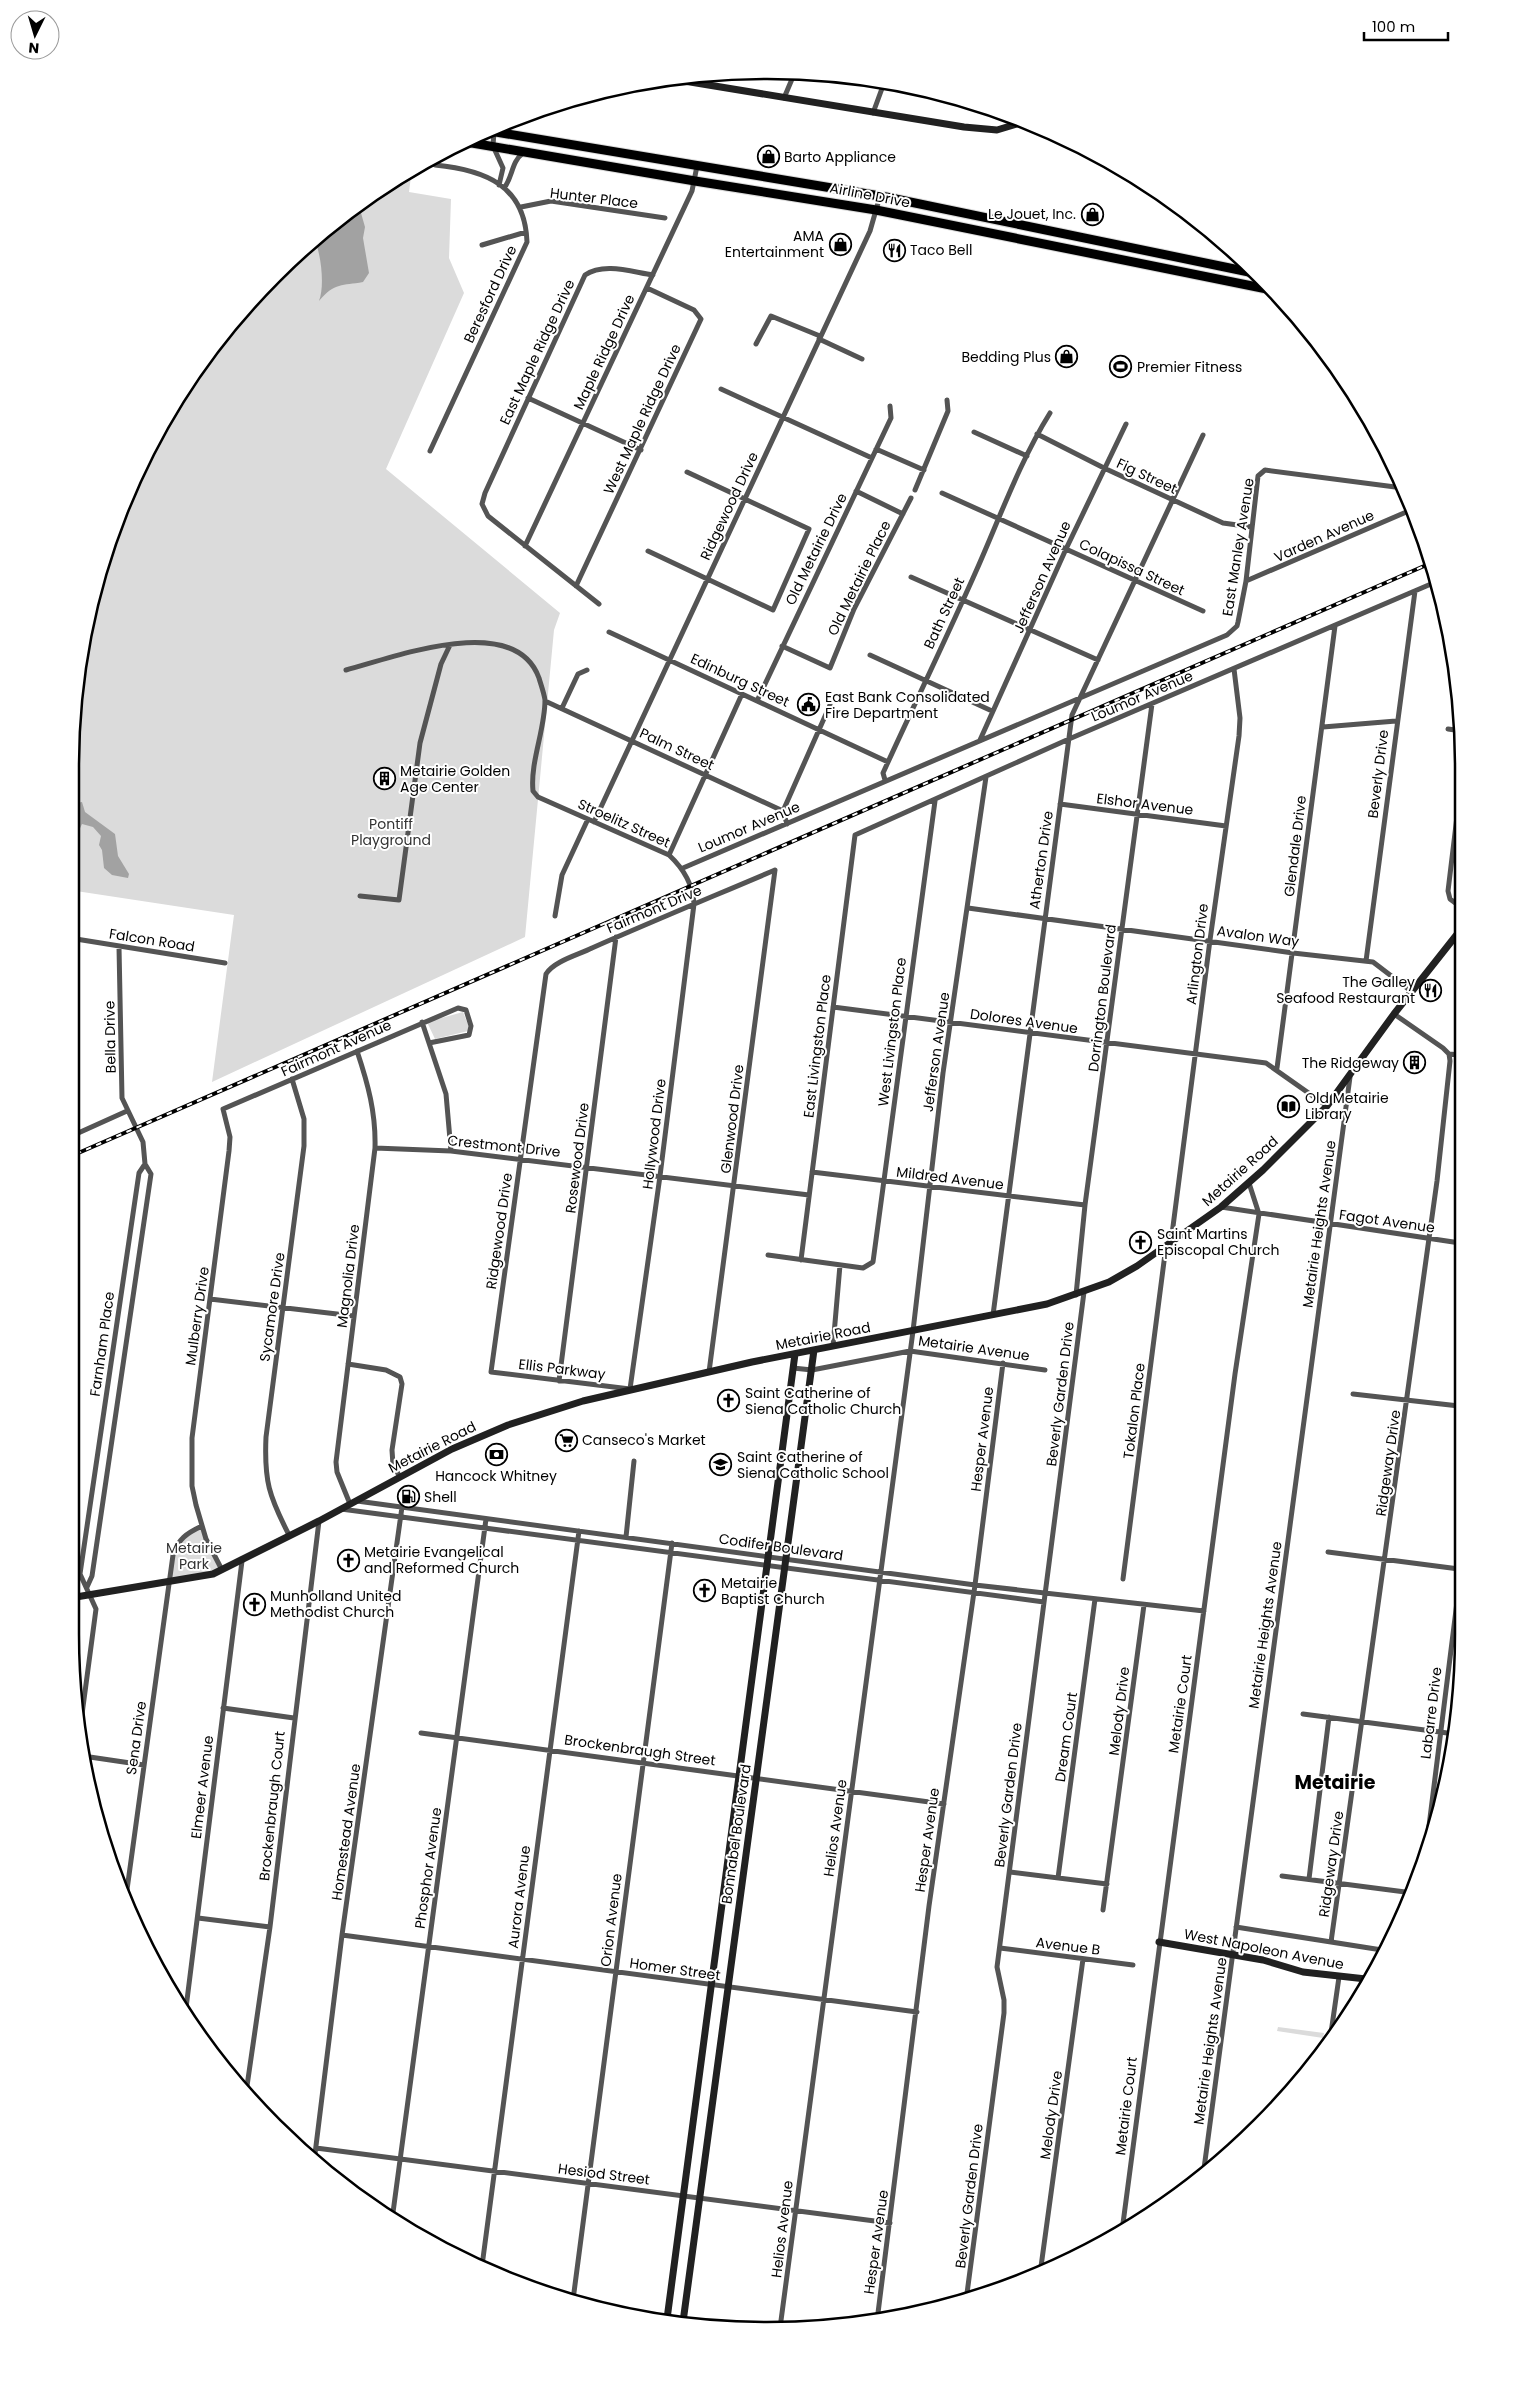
<svg xmlns="http://www.w3.org/2000/svg" width="1534" height="2401" font-family="Poppins,sans-serif">
	<rect width="100%" height="100%" fill="#fff"/>
	<!-- green -->
	<path fill="#dbdbdb" d="M412 168 409 192 451 199 449 258 464 293 386 469 560 613 554 630 525 937 212 1082 234 915 76 891V676L123 500 214 342 308 243Z
		M463 1012 469 1027 468 1031 435 1039 427 1022Z
		M202 1526 222 1570 169 1583C174 1553 173 1540 202 1526Z
		M1278 2027 1324 2033 1323 2038 1277 2031Z"/>
	<!-- water -->
	<path fill="#a2a2a2" d="M359 206 365 227 363 238 369 273 363 282C342 286 335 282 319 301 325 286 321 253 314 238Z
		M82 802 85 812 115 834 118 856 129 874 128 878 112 875 104 868 102 850 99 845 101 836 93 827 82 824 76 837V803Z"/>
	<g fill="none" stroke-linecap="round" stroke-linejoin="round">
		<defs>
			<path id="highway" d="M490 131 886 197 1249 272
				M466 142 695 181 876 210 1267 289"/>
		</defs>
		<!-- highway casing -->
		<use href="#highway" stroke="#dbdbdb" stroke-width="11"/>
		<!-- street -->
		<path stroke="#545454" stroke-width="5" d="M784 98 795 72
			M873 113 884 83
			M494 131 493 146 503 168 499 185
			M504 188C513 177 511 162 523 153
			M521 207 551 201 665 218
			M482 245 526 232
			M819 339 862 359
			M756 344 771 316 820 336
			M721 389 872 458
			M528 398 641 450
			M974 432 1027 456
			M1037 434 1104 468 1223 523 1252 527
			M876 449 924 470
			M430 451 527 242C525 185 485 170 435 165
			M915 490 948 411 947 400
			M856 491 903 514
			M942 493 1203 611
			M525 546 692 191 697 166
			M648 551 773 610 809 529 687 472
			M911 577 1098 660
			M1246 581 1411 510
			M576 586 701 319 694 310 647 288
			M599 604 488 516 482 504 485 493 585 275C604 262 632 272 653 275
			M609 632 888 762
			M782 646 830 668 854 609 911 498
			M870 655 992 711
			M346 670C395 657 515 611 539 678 541 685 544 693 545 700 545 730 530 762 533 791L538 797 669 855C684 869 693 884 694 904L660 1176 630 1389 491 1372 546 974C554 961 578 955 592 948 653 921 714 896 775 870
			M545 701 783 811
			M757 701 891 418 890 406
			M562 708 578 674 587 670
			M1323 727 1396 721
			M1448 729 1462 731
			M980 740 1066 549 1126 424
			M885 780 883 773C914 705 947 637 977 569 1000 517 1020 461 1050 413
			M1060 804 1226 826
			M783 811 830 705
			M783 811 787 824
			M594 822 870 231 880 196
			M669 855 742 694
			M683 868 1227 635 1237 626 1238 622 1246 581 1258 476 1265 470 1403 488
			M360 896 399 900 420 743 441 664 450 645
			M968 908 1293 953 1373 962 1411 991
			M1462 908 1450 899 1448 891 1462 775
			M555 916 562 875 588 819
			M76 939 225 963
			M119 947 122 1098 143 1142 145 1164
			M1366 961 1415 591
			M833 1007 1266 1063 1327 1106
			M422 1022 446 1094 451 1151
			M1449 1054 1461 1055
			M1277 1068 1335 626
			M76 1134 127 1111
			M375 1148 451 1151 809 1195
			M812 1172 1085 1205
			M1221 1207 1460 1243
			M1171 1242 1210 940 1239 736 1240 718 1234 669
			M768 1255 863 1268 873 1262 935 801
			M801 1260 855 835 1069 739 1438 581
			M1076 1295 1085 1205 1152 704
			M210 1299 354 1316
			M993 1315 1072 715 1203 435
			M833 1346 840 1265
			M348 1364 386 1370 400 1377 402 1384 392 1450 393 1465 400 1477
			M793 1368 812 1370 910 1351 1045 1370
			M709 1372 775 870
			M559 1381 616 937
			M1353 1394 1459 1406
			M357 1501 975 1585 1204 1611
			M350 1504 337 1472 336 1462 375 1148C376 1113 368 1084 357 1051
			M341 1509 1044 1602
			M289 1535C269 1496 264 1481 266 1437L304 1146V1119L292 1079
			M626 1537 634 1461
			M1328 1552 1459 1569
			M222 1570 206 1539 196 1505 192 1486V1438L229 1151 230 1137 223 1109 458 1008 466 1010 471 1026 469 1035 429 1043
			M1123 1579 1166 1246
			M223 1708 294 1718
			M1303 1714 1455 1734
			M421 1733 944 1804
			M79 1737 96 1609 80 1574 139 1173 145 1164 151 1174 92 1576 87 1587
			M83 1756 144 1765
			M1427 1842 1459 1586
			M1010 1872 1107 1884
			M1282 1876 1413 1893
			M1058 1878 1095 1599
			M1309 1879 1329 1717
			M126 1897 173 1555C178 1539 187 1533 202 1526
			M1103 1910 1144 1605
			M198 1918 270 1927
			M1236 1927 1382 1950
			M342 1935 917 2012
			M1331 1942 1437 1181 1450 1061 1449 1054 1443 1048 1394 1014
			M1000 1948 1133 1965
			M185 2016 242 1561
			M1330 2040 1339 1977
			M246 2093 270 1927 319 1521
			M316 2148 890 2223
			M314 2162 342 1935 402 1507
			M1203 2176 1350 1077
			M392 2220 486 1519
			M1122 2231 1235 1374 1259 1214 1249 1183
			M482 2266 579 1531
			M1040 2274 1083 1959
			M573 2300 672 1543
			M966 2301 1004 2013V2000L997 1967 1084 1292
			M877 2321 929 1906 975 1585 1003 1363
			M780 2328 913 1331 943 1073 986 777"/>
		<!-- secondary -->
		<path stroke="#212121" stroke-width="7" d="M666 78 964 127 997 130 1023 122
			M76 1597 213 1574 319 1521 452 1449 508 1425 583 1401 752 1362 1047 1304 1109 1282 1137 1266 1221 1207 1263 1170 1327 1106 1394 1014 1462 928
			M1159 1942 1263 1960 1303 1972 1366 1979
			M667 2319 795 1354
			M683 2322 814 1350"/>
		<!-- highway -->
		<use href="#highway" stroke="#000" stroke-width="9"/>
		<defs>
			<path id="rail" d="M76 1154 1431 563"/>
		</defs>
		<!-- rail casing -->
		<use href="#rail" stroke="#000" stroke-width="4"/>
		<!-- rail -->
		<use href="#rail" stroke="#fff" stroke-width="2" stroke-dasharray="5.5" stroke-linecap="butt"/>
	</g>
	<!-- icons -->
	<defs>
		<symbol id="shop-ring" viewBox="-11 -11 22 22"><circle r="9.5" fill="#fff" stroke="#000" stroke-width="1.5"/><path d="M-5-2.5h2.3a2.7 3.5 0 0 1 5.4 0H5L5.5 6h-11ZM-1.5-2.5h3a1.5 2.3 0 0 0-3 0Z" fill="#000"/></symbol>
		<symbol id="restaurant-ring" viewBox="-11 -11 22 22"><circle r="9.5" fill="#fff" stroke="#000" stroke-width="1.5"/><path d="M-5-6h1v4h1v-4h1v4h1v-4h1v5L-1.5 .5V6h-2V.5L-5-1ZM5-6V6H3V1.5H1.5Q1.5-4 5-6Z" fill="#000"/></symbol>
		<symbol id="stadium-ring" viewBox="-11 -11 22 22"><circle r="9.5" fill="#fff" stroke="#000" stroke-width="1.5"/><path d="M0-5a6.5 5 0 1 0 0 10a6.5 5 0 1 0 0-10ZM-3.5-1.8h7v3.6h-7Z" fill="#000"/></symbol>
		<symbol id="civic-ring" viewBox="-11 -11 22 22"><circle r="9.5" fill="#fff" stroke="#000" stroke-width="1.5"/><path d="M-.6-6.5H3V-4.5H.6V-3L4-1V1h2V6H-6V1h2V-1L-.6-3ZM-1.2 2.5V6h2.4V2.5Z" fill="#000"/></symbol>
		<symbol id="building-ring" viewBox="-11 -11 22 22"><circle r="9.5" fill="#fff" stroke="#000" stroke-width="1.5"/><path d="M-4-6H4V6H1V3H-1V6H-4ZM-2.5-4.3h1.7v1.8h-1.7ZM.8-4.3h1.7v1.8H.8ZM-2.5-1h1.7V.8h-1.7ZM.8-1h1.7V.8H.8Z" fill="#000"/></symbol>
		<symbol id="library-ring" viewBox="-11 -11 22 22"><circle r="9.5" fill="#fff" stroke="#000" stroke-width="1.5"/><path d="M-6-4Q-3-5.5-.7-3.5V5Q-3 3-6 4ZM6-4Q3-5.5 .7-3.5V5Q3 3 6 4Z" fill="#000"/></symbol>
		<symbol id="church-ring" viewBox="-11 -11 22 22"><circle r="9.5" fill="#fff" stroke="#000" stroke-width="1.5"/><path d="M-1.2-6h2.4v3.5h3.3v2.4h-3.3V6h-2.4V-.1h-3.3v-2.4h3.3Z" fill="#000"/></symbol>
		<symbol id="supermarket-ring" viewBox="-11 -11 22 22"><circle r="9.5" fill="#fff" stroke="#000" stroke-width="1.5"/><path d="M-6-5.5h2.5l.6 2H6L4.5 2H-2.5L-4.4-4H-6ZM-1.5 3.2a1.3 1.3 0 1 0 .1 0ZM3 3.2a1.3 1.3 0 1 0 .1 0Z" fill="#000"/></symbol>
		<symbol id="bank-ring" viewBox="-11 -11 22 22"><circle r="9.5" fill="#fff" stroke="#000" stroke-width="1.5"/><path d="M-6-4H6V4H-6ZM0-2.3a2.3 2.3 0 1 0 0 4.6a2.3 2.3 0 1 0 0-4.6Z" fill="#000"/></symbol>
		<symbol id="school-ring" viewBox="-11 -11 22 22"><circle r="9.5" fill="#fff" stroke="#000" stroke-width="1.5"/><path d="M0-5L7-2L0 1L-7-2ZM-4 1L0 2.5L4 1V4Q0 6-4 4Z" fill="#000"/></symbol>
		<symbol id="fuel-ring" viewBox="-11 -11 22 22"><circle r="9.5" fill="#fff" stroke="#000" stroke-width="1.5"/><path d="M-5.5-6h7V0h2V4h1.3V-2.5L3-4.5l.8-.8L6-3V5H2.5V1h-1V6h-7ZM-4.2-4.7v3.2H.2V-4.7Z" fill="#000"/></symbol>
	</defs>
	<g fill-rule="evenodd">
		<use href="#shop-ring" x="756" y="144" width="25" height="25"/>
		<use href="#shop-ring" x="1080" y="202" width="25" height="25"/>
		<use href="#shop-ring" x="828" y="232" width="25" height="25"/>
		<use href="#restaurant-ring" x="882" y="238" width="25" height="25"/>
		<use href="#shop-ring" x="1054" y="344" width="25" height="25"/>
		<use href="#stadium-ring" x="1108" y="354" width="25" height="25"/>
		<use href="#civic-ring" x="796" y="692" width="25" height="25"/>
		<use href="#building-ring" x="372" y="766" width="25" height="25"/>
		<use href="#restaurant-ring" x="1418" y="978" width="25" height="25"/>
		<use href="#building-ring" x="1402" y="1050" width="25" height="25"/>
		<use href="#library-ring" x="1276" y="1094" width="25" height="25"/>
		<use href="#church-ring" x="1128" y="1230" width="25" height="25"/>
		<use href="#church-ring" x="716" y="1388" width="25" height="25"/>
		<use href="#supermarket-ring" x="554" y="1428" width="25" height="25"/>
		<use href="#bank-ring" x="484" y="1442" width="25" height="25"/>
		<use href="#school-ring" x="708" y="1452" width="25" height="25"/>
		<use href="#fuel-ring" x="396" y="1484" width="25" height="25"/>
		<use href="#church-ring" x="336" y="1548" width="25" height="25"/>
		<use href="#church-ring" x="692" y="1578" width="25" height="25"/>
		<use href="#church-ring" x="242" y="1592" width="25" height="25"/>
	</g>
	<g text-anchor="middle" stroke-width="4" stroke-linejoin="round" paint-order="stroke">
		<!-- poi labels -->
		<g font-size="14" fill="#000" stroke="#fff" text-anchor="start">
			<text x="784" y="162">Barto Appliance</text>
			<text x="1076" y="219" text-anchor="end">Le Jouet, Inc.</text>
			<text x="824" y="241" text-anchor="end">AMA<tspan x="824" dy="16">Entertainment</tspan></text>
			<text x="910" y="255">Taco Bell</text>
			<text x="1051" y="362" text-anchor="end">Bedding Plus</text>
			<text x="1137" y="372">Premier Fitness</text>
			<text x="825" y="702">East Bank Consolidated<tspan x="825" dy="16">Fire Department</tspan></text>
			<text x="400" y="776">Metairie Golden<tspan x="400" dy="16">Age Center</tspan></text>
			<text x="1415" y="987" text-anchor="end">The Galley<tspan x="1415" dy="16">Seafood Restaurant</tspan></text>
			<text x="1399" y="1068" text-anchor="end">The Ridgeway</text>
			<text x="1305" y="1103">Old Metairie<tspan x="1305" dy="16">Library</tspan></text>
			<text x="1157" y="1239">Saint Martins<tspan x="1157" dy="16">Episcopal Church</tspan></text>
			<text x="745" y="1398">Saint Catherine of<tspan x="745" dy="16">Siena Catholic Church</tspan></text>
			<text x="582" y="1445">Canseco's Market</text>
			<text x="737" y="1462">Saint Catherine of<tspan x="737" dy="16">Siena Catholic School</tspan></text>
			<text x="496" y="1481" text-anchor="middle">Hancock Whitney</text>
			<text x="424" y="1502">Shell</text>
			<text x="364" y="1557">Metairie Evangelical<tspan x="364" dy="16">and Reformed Church</tspan></text>
			<text x="721" y="1588">Metairie<tspan x="721" dy="16">Baptist Church</tspan></text>
			<text x="270" y="1601">Munholland United<tspan x="270" dy="16">Methodist Church</tspan></text>
		</g>
		<!-- street labels -->
		<g font-size="14" fill="#000" stroke="#fff">
			<text transform="translate(870 195) rotate(11)" y="5">Airline Drive</text>
			<text transform="translate(594 198) rotate(7)" y="5">Hunter Place</text>
			<text transform="translate(490 294) rotate(-65)" y="5">Beresford Drive</text>
			<text transform="translate(537 352) rotate(-65)" y="5">East Maple Ridge Drive</text>
			<text transform="translate(604 352) rotate(-65)" y="5">Maple Ridge Drive</text>
			<text transform="translate(642 419) rotate(-65)" y="5">West Maple Ridge Drive</text>
			<text transform="translate(1147 476) rotate(25)" y="5">Fig Street</text>
			<text transform="translate(729 506) rotate(-65)" y="5">Ridgewood Drive</text>
			<text transform="translate(1324 536) rotate(-24)" y="5">Varden Avenue</text>
			<text transform="translate(1238 547) rotate(-81)" y="5">East Manley Avenue</text>
			<text transform="translate(816 549) rotate(-64)" y="5">Old Metairie Drive</text>
			<text transform="translate(1132 567) rotate(25)" y="5">Colapissa Street</text>
			<text transform="translate(1042 577) rotate(-66)" y="5">Jefferson Avenue</text>
			<text transform="translate(859 578) rotate(-64)" y="5">Old Metairie Place</text>
			<text transform="translate(944 613) rotate(-65)" y="5">Bath Street</text>
			<text transform="translate(740 680) rotate(25)" y="5">Edinburg Street</text>
			<text transform="translate(1142 696) rotate(-23)" y="5">Loumor Avenue</text>
			<text transform="translate(677 749) rotate(25)" y="5">Palm Street</text>
			<text transform="translate(1378 774) rotate(-83)" y="5">Beverly Drive</text>
			<text transform="translate(1145 804) rotate(7)" y="5">Elshor Avenue</text>
			<text transform="translate(624 823) rotate(24)" y="5">Stroelitz Street</text>
			<text transform="translate(749 827) rotate(-23)" y="5">Loumor Avenue</text>
			<text transform="translate(1295 846) rotate(-83)" y="5">Glendale Drive</text>
			<text transform="translate(1041 860) rotate(-82)" y="5">Atherton Drive</text>
			<text transform="translate(654 909) rotate(-23)" y="5">Fairmont Drive</text>
			<text transform="translate(1258 936) rotate(8)" y="5">Avalon Way</text>
			<text transform="translate(152 940) rotate(9)" y="5">Falcon Road</text>
			<text transform="translate(1197 954) rotate(-83)" y="5">Arlington Drive</text>
			<text transform="translate(1102 998) rotate(-83)" y="5">Dorrington Boulevard</text>
			<text transform="translate(1024 1021) rotate(8)" y="5">Dolores Avenue</text>
			<text transform="translate(892 1032) rotate(-83)" y="5">West Livingston Place</text>
			<text transform="translate(110 1037) rotate(-91)" y="5">Bella Drive</text>
			<text transform="translate(817 1046) rotate(-83)" y="5">East Livingston Place</text>
			<text transform="translate(336 1048) rotate(-24)" y="5">Fairmont Avenue</text>
			<text transform="translate(936 1052) rotate(-82)" y="5">Jefferson Avenue</text>
			<text transform="translate(732 1119) rotate(-83)" y="5">Glenwood Drive</text>
			<text transform="translate(654 1134) rotate(-83)" y="5">Hollywood Drive</text>
			<text transform="translate(504 1146) rotate(6)" y="5">Crestmont Drive</text>
			<text transform="translate(577 1158) rotate(-83)" y="5">Rosewood Drive</text>
			<text transform="translate(1240 1171) rotate(-42)" y="5">Metairie Road</text>
			<text transform="translate(950 1178) rotate(7)" y="5">Mildred Avenue</text>
			<text transform="translate(1387 1221) rotate(8)" y="5">Fagot Avenue</text>
			<text transform="translate(1319 1224) rotate(-82)" y="5">Metairie Heights Avenue</text>
			<text transform="translate(499 1231) rotate(-82)" y="5">Ridgewood Drive</text>
			<text transform="translate(348 1276) rotate(-83)" y="5">Magnolia Drive</text>
			<text transform="translate(272 1307) rotate(-82)" y="5">Sycamore Drive</text>
			<text transform="translate(197 1316) rotate(-82)" y="5">Mulberry Drive</text>
			<text transform="translate(823 1336) rotate(-11)" y="5">Metairie Road</text>
			<text transform="translate(102 1344) rotate(-82)" y="5">Farnham Place</text>
			<text transform="translate(974 1348) rotate(8)" y="5">Metairie Avenue</text>
			<text transform="translate(562 1369) rotate(7)" y="5">Ellis Parkway</text>
			<text transform="translate(1060 1394) rotate(-83)" y="5">Beverly Garden Drive</text>
			<text transform="translate(1134 1411) rotate(-83)" y="5">Tokalon Place</text>
			<text transform="translate(982 1439) rotate(-83)" y="5">Hesper Avenue</text>
			<text transform="translate(432 1447) rotate(-27)" y="5">Metairie Road</text>
			<text transform="translate(1388 1463) rotate(-82)" y="5">Ridgeway Drive</text>
			<text transform="translate(781 1547) rotate(8)" y="5">Codifer Boulevard</text>
			<text transform="translate(1265 1625) rotate(-82)" y="5">Metairie Heights Avenue</text>
			<text transform="translate(1180 1704) rotate(-82)" y="5">Metairie Court</text>
			<text transform="translate(1119 1711) rotate(-83)" y="5">Melody Drive</text>
			<text transform="translate(1431 1713) rotate(-83)" y="5">Labarre Drive</text>
			<text transform="translate(1066 1737) rotate(-82)" y="5">Dream Court</text>
			<text transform="translate(136 1738) rotate(-82)" y="5">Sena Drive</text>
			<text transform="translate(640 1750) rotate(8)" y="5">Brockenbraugh Street</text>
			<text transform="translate(202 1787) rotate(-83)" y="5">Elmeer Avenue</text>
			<text transform="translate(1008 1795) rotate(-83)" y="5">Beverly Garden Drive</text>
			<text transform="translate(272 1806) rotate(-84)" y="5">Brockenbraugh Court</text>
			<text transform="translate(835 1828) rotate(-82)" y="5">Helios Avenue</text>
			<text transform="translate(346 1832) rotate(-82)" y="5">Homestead Avenue</text>
			<text transform="translate(736 1834) rotate(-82)" y="5">Bonnabel Boulevard</text>
			<text transform="translate(927 1840) rotate(-82)" y="5">Hesper Avenue</text>
			<text transform="translate(1331 1864) rotate(-82)" y="5">Ridgeway Drive</text>
			<text transform="translate(428 1868) rotate(-82)" y="5">Phosphor Avenue</text>
			<text transform="translate(519 1897) rotate(-83)" y="5">Aurora Avenue</text>
			<text transform="translate(611 1920) rotate(-83)" y="5">Orion Avenue</text>
			<text transform="translate(1068 1946) rotate(7)" y="5">Avenue B</text>
			<text transform="translate(1264 1949) rotate(11)" y="5">West Napoleon Avenue</text>
			<text transform="translate(675 1969) rotate(8)" y="5">Homer Street</text>
			<text transform="translate(1210 2041) rotate(-82)" y="5">Metairie Heights Avenue</text>
			<text transform="translate(1126 2106) rotate(-83)" y="5">Metairie Court</text>
			<text transform="translate(1051 2115) rotate(-82)" y="5">Melody Drive</text>
			<text transform="translate(604 2174) rotate(7)" y="5">Hesiod Street</text>
			<text transform="translate(969 2196) rotate(-83)" y="5">Beverly Garden Drive</text>
			<text transform="translate(782 2229) rotate(-83)" y="5">Helios Avenue</text>
			<text transform="translate(876 2242) rotate(-82)" y="5">Hesper Avenue</text>
		</g>
		<!-- park labels -->
		<g font-size="14" fill="#323232" stroke="#fff">
			<text x="391" y="829">Pontiff<tspan x="391" dy="16">Playground</tspan></text>
			<text x="194" y="1553">Metairie<tspan x="194" dy="16">Park</tspan></text>
		</g>
		<!-- district labels -->
		<g font-size="19" font-weight="bold" fill="#000" stroke="#fff">
			<text x="1335" y="1789">Metairie</text>
		</g>
	</g>
	<!-- crop -->
	<path d="M0 0H1534V2401H0ZM767 79H767A688 688 0 0 1 1455 767V1634A688 688 0 0 1 767 2322H767A688 688 0 0 1 79 1634V767A688 688 0 0 1 767 79Z" fill="#fff" fill-rule="evenodd"/>
	<path fill="none" stroke="#000" stroke-width="2.5" d="M767 79H767A688 688 0 0 1 1455 767V1634A688 688 0 0 1 767 2322H767A688 688 0 0 1 79 1634V767A688 688 0 0 1 767 79Z"/>
	<!-- north arrow -->
	<g transform="translate(35 35) rotate(185)"><circle r="24" fill="#ffffff" stroke="#999999"/>
	<path d="M0-4L9 19L0 12L-9 19Z" fill="#000000"/>
	<text y="-8" font-size="14" font-weight="bold" text-anchor="middle" fill="#000000">N</text>
	</g>
	<!-- scale -->
	<path d="M1364 32v8h84v-8" fill="none" stroke="#000000" stroke-width="2.5"/>
	<text x="1372" y="32" font-size="15" fill="#000000" stroke="#ffffff" stroke-width="4" paint-order="stroke">100 m</text>
</svg>
